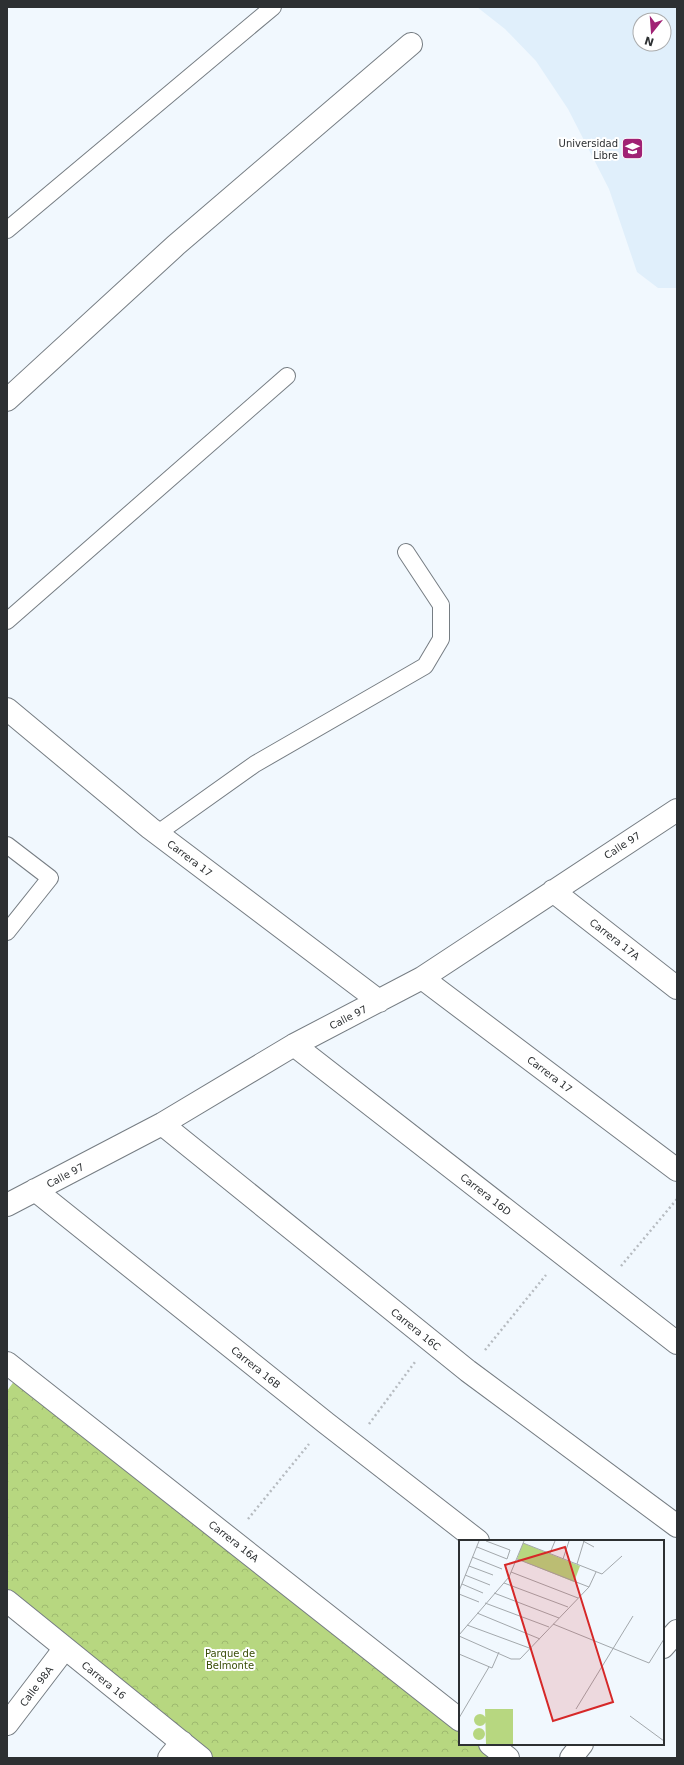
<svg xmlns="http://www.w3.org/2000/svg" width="684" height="1765" font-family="'DejaVu Sans',sans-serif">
	<defs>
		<pattern id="park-crowns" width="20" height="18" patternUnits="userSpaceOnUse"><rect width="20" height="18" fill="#b7d780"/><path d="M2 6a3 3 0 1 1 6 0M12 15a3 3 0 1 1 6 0" fill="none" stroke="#9eb96f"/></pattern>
	</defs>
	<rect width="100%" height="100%" fill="#f1f8fe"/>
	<!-- built -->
	<path fill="#e0effb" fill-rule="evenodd" d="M477 7H677V288H658L637 272 609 189 568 109 536 61 505 29ZM640 20H664V44H640Z"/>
	<!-- park -->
	<path fill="url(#park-crowns)" d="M20 1373 460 1720V1744H490L508 1758H201L7 1601V1391Z"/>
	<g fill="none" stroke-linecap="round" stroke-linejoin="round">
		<defs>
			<path id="lane" d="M7 230 273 7
				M7 621 287 376
				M158 833 255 764 425 666 441 639V605L406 552
				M7 845 50 878 7 932"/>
			<path id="street" d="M7 400 176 245 411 44
				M7 709 150 828 379 1001
				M553 891 677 988
				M422 978 677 1170
				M294 1045 677 1343
				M162 1124 468 1371 677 1526
				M35 1190 326 1423 478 1541
				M7 1205 162 1124 294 1045 422 978 677 810
				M7 1363 460 1720
				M7 1601 201 1758
				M7 1724 65 1648
				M490 1744 508 1758
				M169 1758 182 1742"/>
			<path id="secondary" d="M663 1647 677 1631
				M571 1758 582 1744"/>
		</defs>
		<!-- lane casing -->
		<use href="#lane" stroke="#767d83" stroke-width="18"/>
		<!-- street casing -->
		<use href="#street" stroke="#767d83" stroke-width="24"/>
		<!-- secondary casing -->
		<use href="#secondary" stroke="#767d83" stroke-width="24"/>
		<!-- path -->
		<path stroke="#b6bbc0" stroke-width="2.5" stroke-dasharray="2 3" stroke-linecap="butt" d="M621 1266 677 1199
			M485 1350 546 1275
			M369 1424 415 1362
			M248 1519 309 1444"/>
		<!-- lane -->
		<use href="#lane" stroke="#fff" stroke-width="16"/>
		<!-- street -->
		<use href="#street" stroke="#fff" stroke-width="22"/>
		<!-- secondary -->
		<use href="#secondary" stroke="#fff" stroke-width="22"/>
	</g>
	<!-- icons -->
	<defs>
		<symbol id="university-square" viewBox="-11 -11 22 22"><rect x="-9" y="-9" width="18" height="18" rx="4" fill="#a02174" stroke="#fff"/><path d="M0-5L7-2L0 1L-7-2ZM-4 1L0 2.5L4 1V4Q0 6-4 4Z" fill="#fff"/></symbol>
	</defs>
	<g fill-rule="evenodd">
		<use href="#university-square" x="620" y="136" width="25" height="25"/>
	</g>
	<g text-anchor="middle" stroke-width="4" stroke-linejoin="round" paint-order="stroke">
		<!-- poi labels -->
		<g font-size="10" fill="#2d3032" stroke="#fff" text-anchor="end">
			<text x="618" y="147">Universidad<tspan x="618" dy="12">Libre</tspan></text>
		</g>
		<!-- street labels -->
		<g font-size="10" fill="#2d3032" stroke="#fff">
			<text transform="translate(622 845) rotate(-33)" y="4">Calle 97</text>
			<text transform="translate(190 858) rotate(37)" y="4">Carrera 17</text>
			<text transform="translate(615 939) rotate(38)" y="4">Carrera 17A</text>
			<text transform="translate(348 1017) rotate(-27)" y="4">Calle 97</text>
			<text transform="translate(550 1074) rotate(37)" y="4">Carrera 17</text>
			<text transform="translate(65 1175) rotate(-28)" y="4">Calle 97</text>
			<text transform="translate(486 1194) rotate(38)" y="4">Carrera 16D</text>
			<text transform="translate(416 1329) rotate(39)" y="4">Carrera 16C</text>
			<text transform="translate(256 1367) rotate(39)" y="4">Carrera 16B</text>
			<text transform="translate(234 1541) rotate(38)" y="4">Carrera 16A</text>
			<text transform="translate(104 1680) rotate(39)" y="4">Carrera 16</text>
			<text transform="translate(36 1686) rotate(-53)" y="4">Calle 98A</text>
		</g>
		<!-- park labels -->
		<g font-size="10" fill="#394d07" stroke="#fff">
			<text x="230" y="1657">Parque de<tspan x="230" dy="12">Belmonte</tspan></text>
		</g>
	</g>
	<!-- overview -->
	<g transform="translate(459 1540)">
		<rect width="205" height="205" fill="#f1f8fe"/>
		<path d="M64 3 121 26 115 42 58 19Z" fill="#b7d780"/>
		<path d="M26 169H54V204H27ZM15 180a6 6 0 1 1 12 0a6 6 0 1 1-12 0ZM14 194a6 6 0 1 1 12 0a6 6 0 1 1-12 0Z" fill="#b7d780"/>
		<path fill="none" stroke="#a3a8ac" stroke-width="1" d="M124 1 135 7M64 3 143 34 163 16M18 7 48 19 51 10 27 1M91 13 96 1M13 17 43 29M58 19 130 47M104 19 110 1M118 24 125 1M10 26 34 35M52 32 119 58M6 35 31 45M45 43 109 67M3 44 24 53M0 51 20 1M35 53 100 78M0 54 20 62M26 63 90 87M18 73 81 99M94 84 190 123 205 99M8 85 73 109M0 95 50 37 65 1M0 96 52 119H61L130 47 137 32M0 114 33 128 40 112M117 169 174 76M171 176 205 201M0 178 30 127"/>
		<path fill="#d62828" fill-opacity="0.15" stroke="#d62828" stroke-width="2" d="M106 7 154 162 94 181 46 25Z"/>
		<rect width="205" height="205" fill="none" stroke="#2d3032" stroke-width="2"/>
	</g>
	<!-- border -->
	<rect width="684" height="1765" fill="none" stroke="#2d3032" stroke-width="16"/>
	<!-- north arrow -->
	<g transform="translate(652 32) rotate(197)"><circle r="19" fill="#ffffff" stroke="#abacad"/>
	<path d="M0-3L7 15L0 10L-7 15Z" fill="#a02174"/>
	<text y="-6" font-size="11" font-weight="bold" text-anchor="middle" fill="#2d3032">N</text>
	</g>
</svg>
